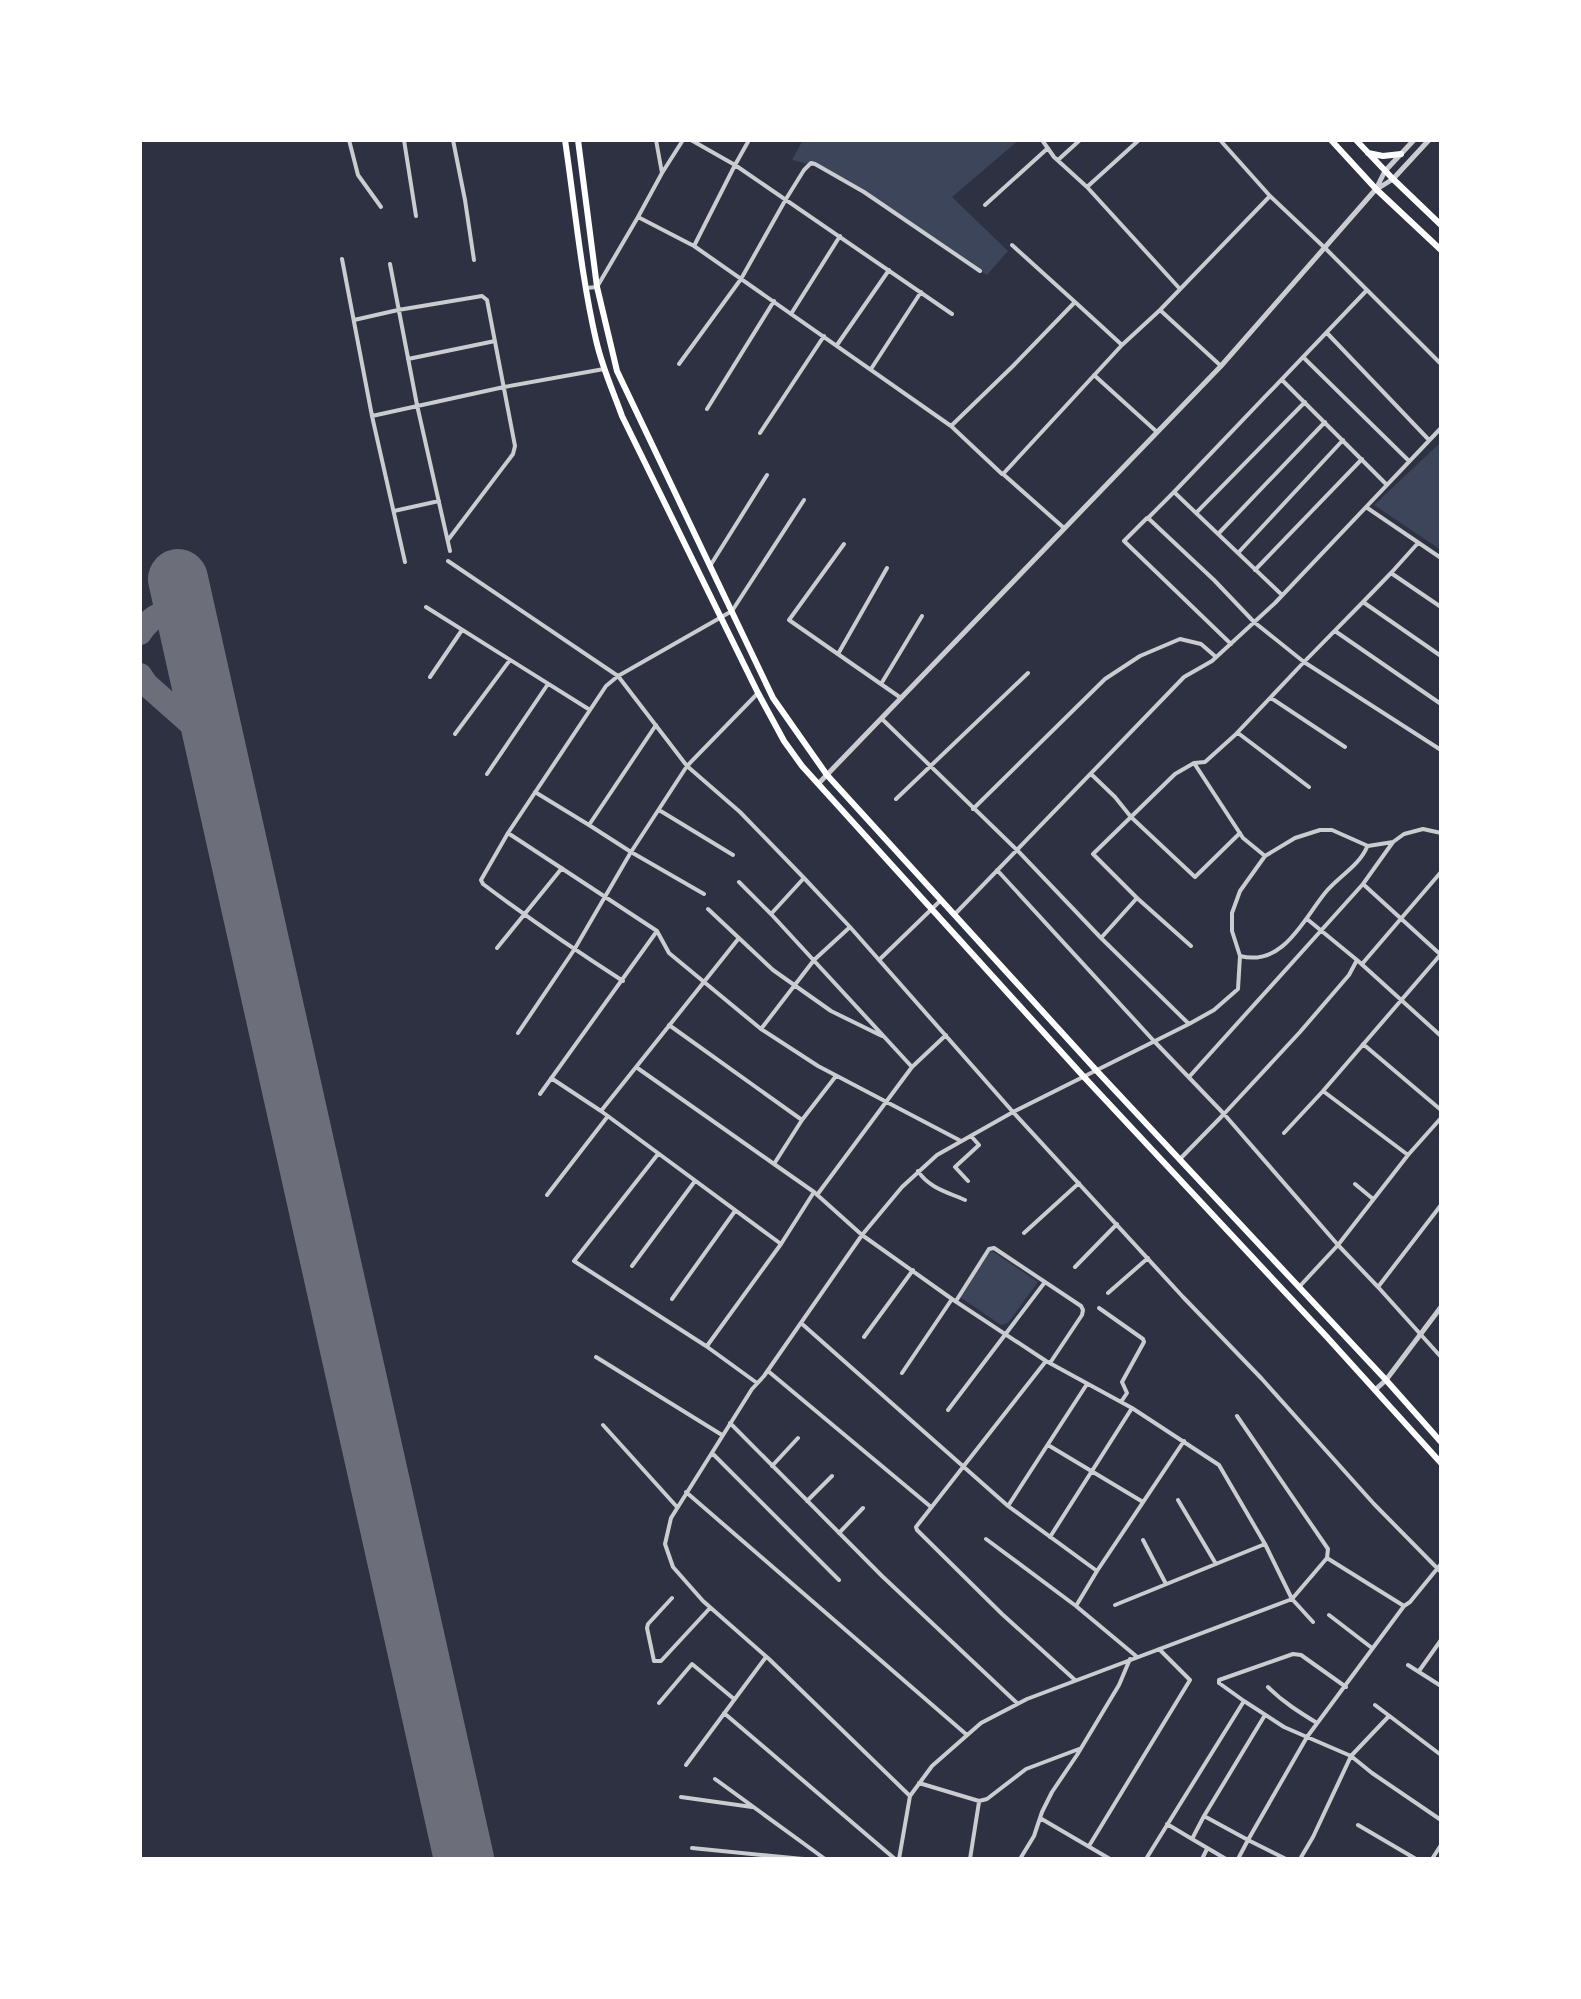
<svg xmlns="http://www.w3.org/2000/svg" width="1581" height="1999" font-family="Rubik,sans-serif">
	<rect width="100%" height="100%" fill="#2d3142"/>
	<!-- green -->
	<path fill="#3c4559" d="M803 140H1019L952 197 1008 251 987 275 826 169 792 160Z
		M1441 442V550L1374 505Z
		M992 1251 1038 1282 1008 1323 1001 1325 960 1297 988 1253Z"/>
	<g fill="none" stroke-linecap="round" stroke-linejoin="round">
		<!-- taxiway -->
		<path stroke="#6c6f7a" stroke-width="24" d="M140 633C171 585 229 625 197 667
			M140 675 146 684 215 745"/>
		<!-- runway -->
		<path stroke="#6c6f7a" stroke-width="60" d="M178 579 464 1859"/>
		<!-- minor -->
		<path stroke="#caccd0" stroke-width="4" d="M349 140 358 175 381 207
			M404 140 416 216
			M453 140 465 200 474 260
			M656 140 662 173 683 140
			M691 140 735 165 749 140
			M1042 140 1054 157 1087 187 1180 289
			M1058 160 1080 140
			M662 173 638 217 694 246 735 165 952 314
			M1087 187 1139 140
			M985 205 1048 148
			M1012 245 1075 302
			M694 246 951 426 1013 366 1075 302 1122 345 1003 474 1064 528
			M342 259 372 416
			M390 264 417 405 450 551
			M586 288 597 287 638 217
			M1367 290 1441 364
			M791 314 840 236
			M354 320 398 310 482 296 487 300 515 446 513 454 448 540
			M1327 333 1429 440
			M837 345 889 270
			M1122 345 1160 310
			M1303 357 1409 461
			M408 359 495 341
			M679 364 741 279 786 199 804 170 811 163 815 164 864 192 980 271
			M1221 366 1160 310 1270 196
			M871 369 921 292
			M1094 375 1157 432
			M1282 380 1387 485
			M707 409 774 301
			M951 426 1002 474
			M760 433 824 336
			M1174 492 1367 290 1325 248 1270 196 1220 140
			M1366 507 1441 558
			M394 511 439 501
			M1196 513 1305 402
			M1147 518 1124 541 1231 644
			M1218 534 1325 422
			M844 544 789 620 901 698
			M1238 553 1343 440
			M448 561 618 676 687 766 740 812 804 878 850 927 1013 1112 1183 1297 1262 1379 1374 1504 1441 1572
			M405 562 372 416 504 387 604 369
			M710 566 767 475
			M1255 570 1362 459
			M1391 573 1418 543
			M1282 595 1174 492 1148 518 1214 580 1254 622 1304 662 1441 750
			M426 607 590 710
			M1441 607 1391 573 1363 602 1441 656
			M1335 631 1441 704
			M838 654 887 568
			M430 677 462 630
			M881 684 922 616
			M1271 698 1345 747
			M882 719 1017 850 1101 938 1189 1024 1013 1112 937 1155 902 1187 862 1235 764 1376 752 1389 671 1518 665 1544 673 1567 703 1601 769 1659 910 1796 899 1859
			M1238 733 1309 787
			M455 734 510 660
			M1194 763 1243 838 1265 856
			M487 774 548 684
			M1091 774 1115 797 1131 817 1195 877 1240 833
			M535 792 589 825 656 725
			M896 799 1028 673
			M973 809 1105 679 1140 656 1180 639 1201 644 1216 657
			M659 810 733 855
			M589 825 631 852 704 894
			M508 833 657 931 669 953 761 1029 818 1066 961 1141
			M997 870 1153 1040 1224 1114 1300 1032 1349 975 1357 960
			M804 878 771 914 912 1067 946 1035
			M739 882 771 914
			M1363 884 1441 955
			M1137 898 1191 946
			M708 909 773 970 831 1011 882 1036
			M955 914 1184 677 1212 661 1275 603 1441 428
			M1307 919 1357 960 1441 1036
			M739 938 601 1111 781 1244 814 1192 862 1235 952 1299 1046 1361 1132 1408 1219 1465 1265 1544 1292 1599 1313 1622
			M1101 938 1137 898 1093 854 1175 774 1194 763 1205 762 1235 735 1304 662 1363 602
			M497 948 562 868
			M1240 956C1283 967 1303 920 1325 893 1338 877 1359 866 1367 847
			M879 960 940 901
			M1362 964 1441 872
			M623 981C575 950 528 918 483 884L481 880 508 833 606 686 618 676 732 611 804 500
			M1189 1024 1214 1010 1238 989 1240 956 1232 931V913L1240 891 1265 856 1295 838 1320 830H1332L1368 846 1393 842 1404 834 1423 829 1441 833
			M669 1025 802 1120 836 1076
			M761 1029 814 960 850 927
			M518 1033 574 950 631 852 687 766 758 693
			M1363 1044 1441 1110
			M636 1067 774 1164 802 1120
			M1189 1077 1363 884 1393 842
			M551 1078 601 1111
			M1323 1091 1441 954
			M540 1094 657 931
			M1284 1133 1323 1091 1408 1155
			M658 1154 574 1261 706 1346 757 1383
			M1179 1160 1224 1114 1338 1245 1408 1155 1441 1118
			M774 1164 814 1192
			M918 1171C929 1188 947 1192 965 1200
			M968 1181 955 1167 979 1145 971 1136
			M1355 1184 1373 1199
			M547 1195 608 1116
			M817 1195 912 1067
			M1024 1233 1079 1183
			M632 1266 695 1181
			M1075 1267 1117 1224
			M1300 1286 1338 1245 1378 1287 1441 1205
			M1378 1287 1441 1357
			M1108 1293 1148 1258
			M672 1299 735 1211
			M956 1301 989 1249 994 1248 1081 1306 1083 1310 1082 1315 1050 1363
			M1099 1308 1143 1339 1144 1342 1122 1382 1127 1393 1121 1402
			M801 1323 1008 1506 1097 1571 1076 1606 1136 1656
			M864 1337 913 1270
			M707 1346 781 1244
			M596 1357 722 1435
			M1046 1361 916 1527 917 1530 1002 1614 1075 1680
			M768 1371 931 1507
			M902 1373 952 1299
			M948 1410 1045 1282
			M1237 1416 1328 1549 1327 1558
			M730 1423 882 1576 1017 1703
			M603 1425 677 1507
			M1048 1445 1143 1502
			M712 1453 839 1580
			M772 1466 798 1438
			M686 1492 967 1735
			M1178 1500 1216 1564
			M807 1501 832 1476
			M1008 1506 1087 1384
			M839 1533 863 1508
			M1050 1537 1132 1408
			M986 1539 1076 1606
			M1143 1540 1166 1584
			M1097 1571 1184 1441
			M672 1598 648 1624 647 1628 654 1661H661L710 1608
			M1115 1605 1265 1544
			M1329 1615 1372 1648
			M1408 1665 1441 1686
			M1419 1671 1441 1640
			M1268 1687C1283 1702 1299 1712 1317 1723
			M1244 1701 1219 1683V1680L1293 1654 1301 1655 1346 1687
			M659 1703 692 1664 734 1699
			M1375 1705 1441 1755
			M724 1713 895 1859
			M1389 1716 1351 1756 1372 1773 1441 1820
			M686 1765 766 1657
			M715 1779 825 1859
			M919 1783 979 1801 987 1799 1026 1769 1079 1749
			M910 1796 932 1766 981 1723 1027 1699 1292 1599 1327 1558 1404 1606 1410 1602 1441 1564
			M681 1797 752 1807
			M1204 1816 1192 1839 1226 1859
			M1040 1818 1110 1859
			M1167 1824 1192 1839
			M1358 1825 1416 1859
			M1089 1846 1190 1680 1159 1649
			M692 1848 803 1859
			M970 1859 979 1802
			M1020 1859 1034 1836 1042 1812 1052 1792 1077 1755 1119 1685 1130 1659
			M1146 1859 1244 1701 1284 1727 1307 1737 1404 1606
			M1202 1859 1207 1849
			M1238 1859 1248 1840 1204 1816 1265 1715
			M1286 1859 1248 1840 1307 1737 1351 1756 1313 1837 1300 1859
			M1432 1859 1441 1845"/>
		<!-- tertiary -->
		<path stroke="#caccd0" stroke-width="5" d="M1377 189 1393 179 1429 140
			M819 783 1221 366 1376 189 1385 171 1414 140
			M1375 1390 1386 1380 1441 1307"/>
		<!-- secondary -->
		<path stroke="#fff" stroke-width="6" d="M565 140C575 207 581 275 596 340 602 367 613 391 622 416L758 693 784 741 802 766 1084 1077 1326 1336 1441 1463
			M578 140 597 287 617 371 773 698 827 775 1096 1070 1386 1380 1441 1442"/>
		<!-- primary -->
		<path stroke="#fff" stroke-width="6" d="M1331 140 1376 189 1441 250
			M1356 140 1393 179 1441 225
			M1368 153 1383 156 1401 154"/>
	</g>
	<!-- border -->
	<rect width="1581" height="1999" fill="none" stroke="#ffffff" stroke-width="284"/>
</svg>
